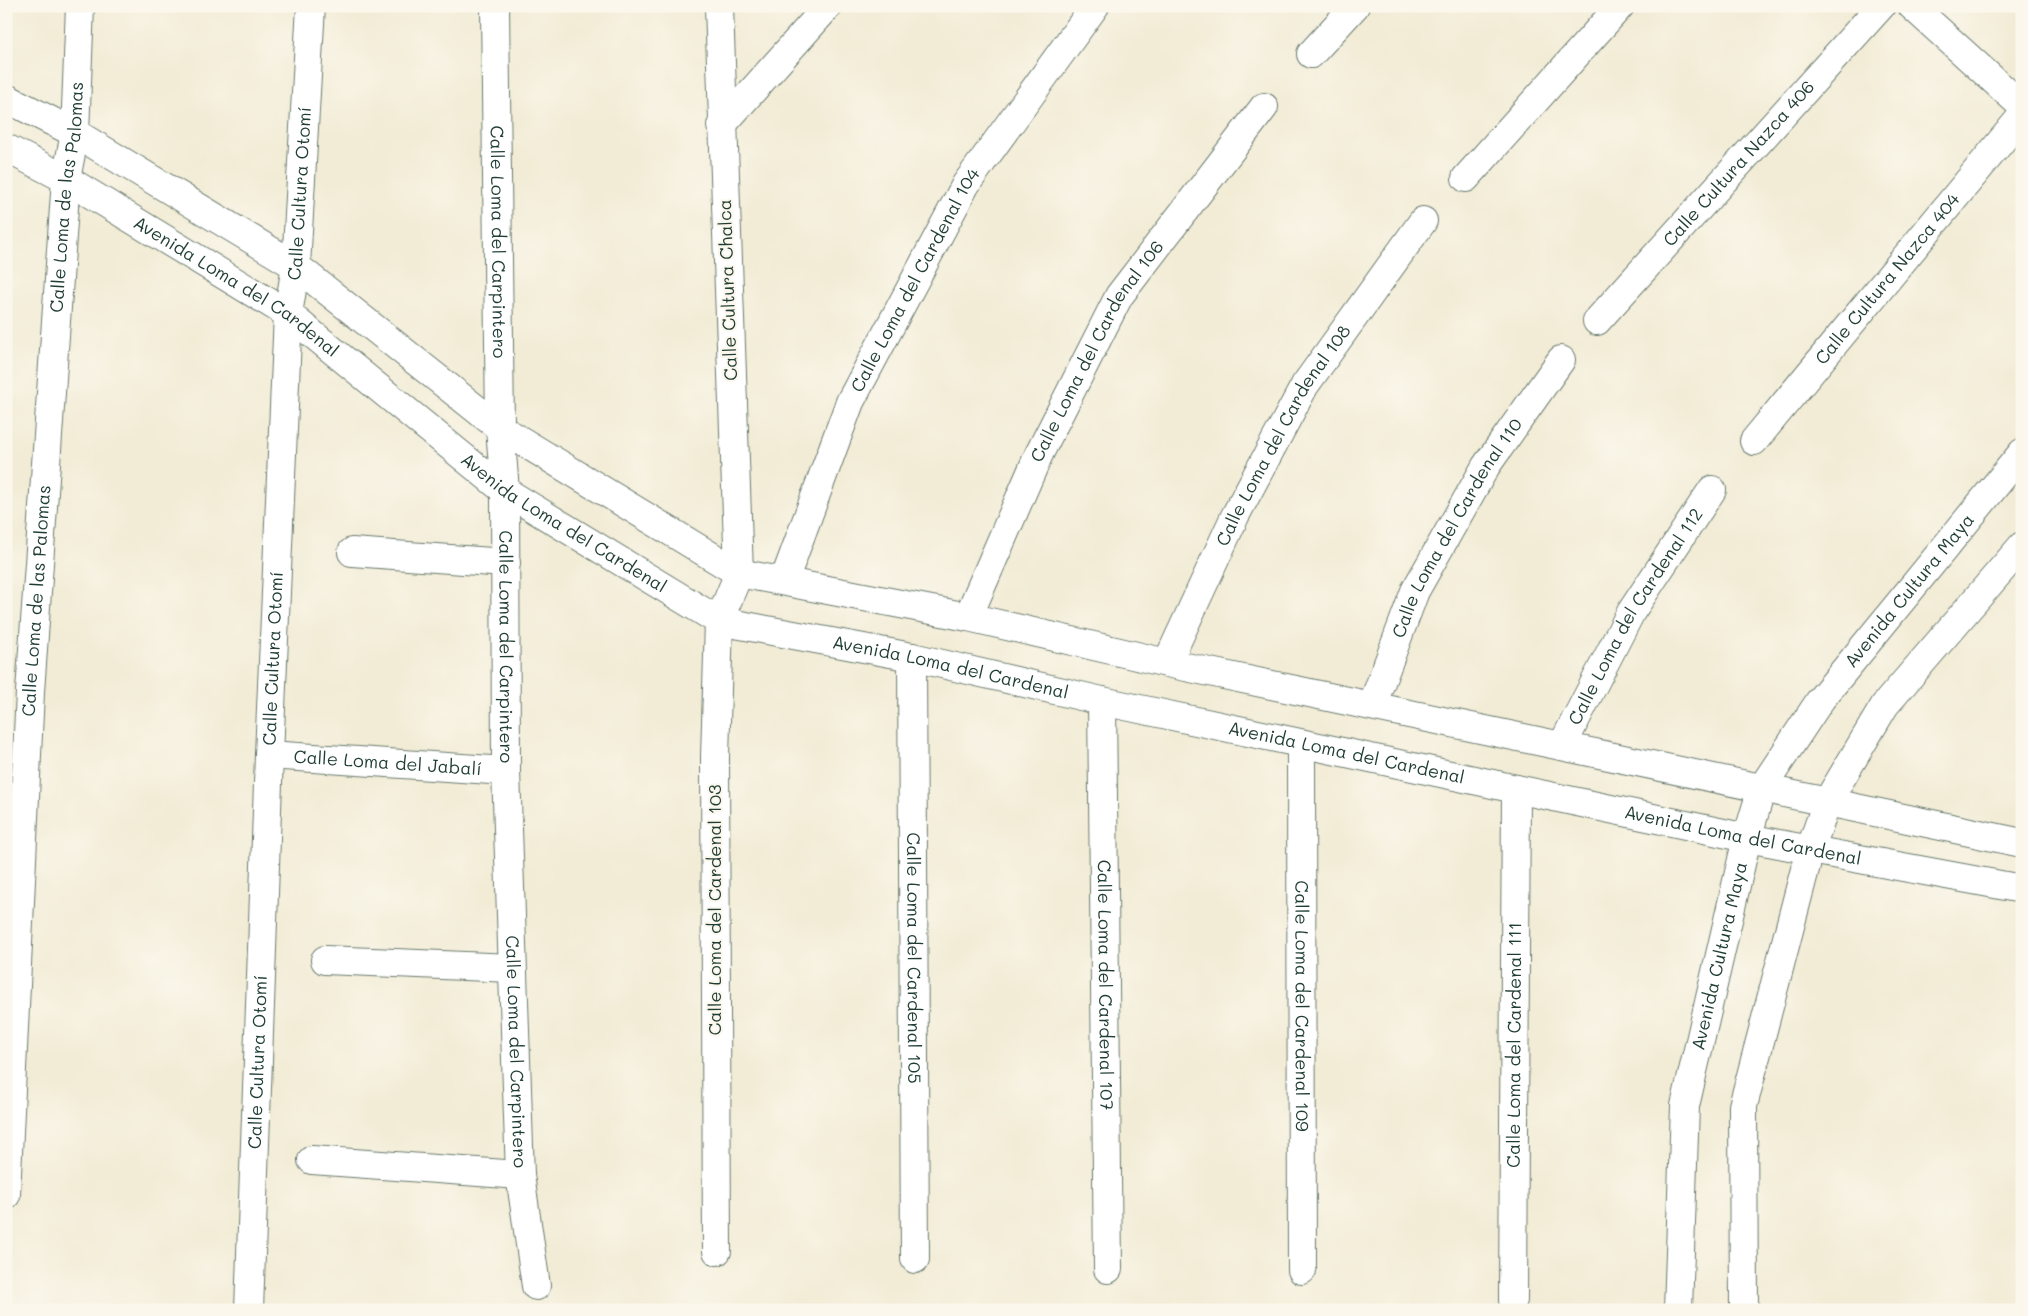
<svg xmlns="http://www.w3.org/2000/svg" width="2028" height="1316" font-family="Mali,sans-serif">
	<rect width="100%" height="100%" fill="#fbf7ec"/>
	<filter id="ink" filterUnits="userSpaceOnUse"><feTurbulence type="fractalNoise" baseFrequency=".02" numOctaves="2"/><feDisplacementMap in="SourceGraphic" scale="10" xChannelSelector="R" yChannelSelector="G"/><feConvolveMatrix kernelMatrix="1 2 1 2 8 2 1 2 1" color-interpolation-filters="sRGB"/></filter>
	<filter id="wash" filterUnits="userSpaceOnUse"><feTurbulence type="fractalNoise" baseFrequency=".0096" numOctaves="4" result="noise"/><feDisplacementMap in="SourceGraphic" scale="20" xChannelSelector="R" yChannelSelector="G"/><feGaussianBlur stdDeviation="1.12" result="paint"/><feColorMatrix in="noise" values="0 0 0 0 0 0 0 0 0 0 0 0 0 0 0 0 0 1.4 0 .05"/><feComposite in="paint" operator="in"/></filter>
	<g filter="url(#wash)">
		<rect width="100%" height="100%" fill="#f2ecd6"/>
	</g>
	<g filter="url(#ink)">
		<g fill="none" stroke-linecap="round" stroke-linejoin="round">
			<defs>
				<g id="street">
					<path id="s1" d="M495 6 500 428 505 491 506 771 520 1175 536 1286"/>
					<path d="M1311 54 1355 6"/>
					<path d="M721 126 828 6"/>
					<path d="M1466 178 1620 6"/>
					<path id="s2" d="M1597 321 1881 6"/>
					<path id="s3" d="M1754 441 2022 116"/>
					<path d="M352 552 506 563"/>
					<path id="s4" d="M784 581 850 402 966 184 1095 6"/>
					<path id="s5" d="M968 617 1039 454 1119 296 1264 107"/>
					<path id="s6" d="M912 657 915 1259"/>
					<path id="s7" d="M1167 663 1235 516 1305 385 1423 221"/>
					<path id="s8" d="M1102 701 1108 1269"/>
					<path id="s9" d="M1372 706 1415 591 1486 466 1561 360"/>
					<path id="s10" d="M1301 744 1302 1270"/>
					<path id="s11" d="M1562 746 1631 612 1712 490"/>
					<path id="s12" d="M269 755 506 771"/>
					<path d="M325 960 512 968"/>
					<path d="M312 1160 520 1175"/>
					<path id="s13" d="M6 1195 30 692 66 179 75 133 80 6"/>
					<path d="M717 1251 715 757 719 621 739 573 719 6"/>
					<path id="s14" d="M1513 1300 1516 789"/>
					<path id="s15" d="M249 1310 269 755 288 314 296 266 311 6"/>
				</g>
				<g id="secondary">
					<path d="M1912 6 2022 106"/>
					<path d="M6 98 75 133 296 266 500 428 739 573 968 617 1167 663 2022 843"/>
					<path id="s16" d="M6 148 66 179 288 314 505 491 719 621 912 657 1102 701 1747 838 2022 889"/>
					<path id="s17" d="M1678 1310 1685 1106 1747 838 1762 788 1821 699 2022 453"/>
					<path d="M1744 1310 1743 1106 1810 850 1827 802 1885 705 2022 546"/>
				</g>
			</defs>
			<!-- street casing -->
			<use href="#street" stroke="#697a6d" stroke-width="30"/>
			<!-- secondary casing -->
			<use href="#secondary" stroke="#697a6d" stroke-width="30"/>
			<!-- street -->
			<use href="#street" stroke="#fff" stroke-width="28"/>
			<!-- secondary -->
			<use href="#secondary" stroke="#fff" stroke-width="28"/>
		</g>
	</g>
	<g text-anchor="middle" stroke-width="4" stroke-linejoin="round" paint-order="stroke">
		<!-- street labels -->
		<g font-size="18" fill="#1f3d34" stroke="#fbf7ec">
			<text dy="6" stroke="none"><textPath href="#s2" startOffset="212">Calle Cultura Nazca 406</textPath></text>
			<text dy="6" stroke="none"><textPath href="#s15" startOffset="1118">Calle Cultura Otomí</textPath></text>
			<text dy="6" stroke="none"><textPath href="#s13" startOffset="1000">Calle Loma de las Palomas</textPath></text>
			<text dy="6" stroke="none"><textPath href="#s1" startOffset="236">Calle Loma del Carpintero</textPath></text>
			<text dy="6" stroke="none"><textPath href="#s3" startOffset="210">Calle Cultura Nazca 404</textPath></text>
			<text dy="6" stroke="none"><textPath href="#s4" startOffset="329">Calle Loma del Cardenal 104</textPath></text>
			<text dy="6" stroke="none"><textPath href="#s16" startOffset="269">Avenida Loma del Cardenal</textPath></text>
			<text transform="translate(728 290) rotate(-92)" y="6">Calle Cultura Chalca</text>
			<text dy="6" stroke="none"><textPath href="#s5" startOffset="296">Calle Loma del Cardenal 106</textPath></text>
			<text dy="6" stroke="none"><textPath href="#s7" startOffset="256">Calle Loma del Cardenal 108</textPath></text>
			<text dy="6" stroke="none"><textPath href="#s16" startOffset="674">Avenida Loma del Cardenal</textPath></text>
			<text dy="6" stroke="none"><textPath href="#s9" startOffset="198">Calle Loma del Cardenal 110</textPath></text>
			<text dy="6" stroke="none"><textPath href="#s17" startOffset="778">Avenida Cultura Maya</textPath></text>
			<text dy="6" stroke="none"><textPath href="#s13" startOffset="595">Calle Loma de las Palomas</textPath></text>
			<text dy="6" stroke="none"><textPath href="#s11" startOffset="149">Calle Loma del Cardenal 112</textPath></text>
			<text dy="6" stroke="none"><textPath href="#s1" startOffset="641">Calle Loma del Carpintero</textPath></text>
			<text dy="6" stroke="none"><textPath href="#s15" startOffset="652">Calle Cultura Otomí</textPath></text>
			<text dy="6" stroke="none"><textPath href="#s16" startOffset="1094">Avenida Loma del Cardenal</textPath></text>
			<text dy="6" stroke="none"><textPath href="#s16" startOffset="1499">Avenida Loma del Cardenal</textPath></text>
			<text dy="6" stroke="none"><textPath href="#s12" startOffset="119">Calle Loma del Jabalí</textPath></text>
			<text dy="6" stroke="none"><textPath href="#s16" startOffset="1904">Avenida Loma del Cardenal</textPath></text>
			<text transform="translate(715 910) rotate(-90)" y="6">Calle Loma del Cardenal 103</text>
			<text dy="6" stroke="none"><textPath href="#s17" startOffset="358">Avenida Cultura Maya</textPath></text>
			<text dy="6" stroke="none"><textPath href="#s6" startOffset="301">Calle Loma del Cardenal 105</textPath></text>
			<text dy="6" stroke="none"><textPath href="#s8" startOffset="284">Calle Loma del Cardenal 107</textPath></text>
			<text dy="6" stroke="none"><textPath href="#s10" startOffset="262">Calle Loma del Cardenal 109</textPath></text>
			<text dy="6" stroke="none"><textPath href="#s14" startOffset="255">Calle Loma del Cardenal 111</textPath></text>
			<text dy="6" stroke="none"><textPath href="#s1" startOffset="1046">Calle Loma del Carpintero</textPath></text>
			<text dy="6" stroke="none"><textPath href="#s15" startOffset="248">Calle Cultura Otomí</textPath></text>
		</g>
	</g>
	<!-- margin -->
	<rect width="2028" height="1316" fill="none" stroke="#fbf7ec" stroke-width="25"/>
</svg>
